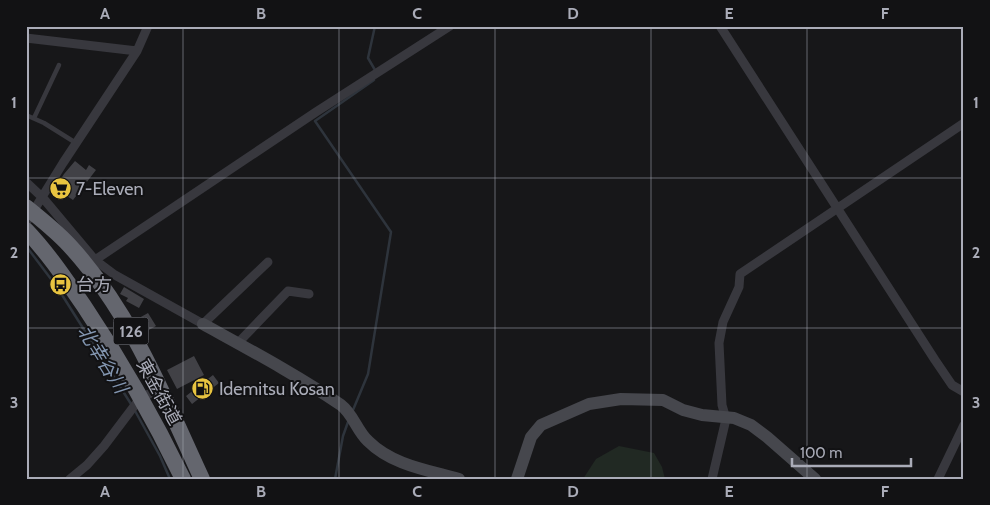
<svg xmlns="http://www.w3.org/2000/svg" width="990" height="505" font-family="Cabin,'Noto Sans JP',sans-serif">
	<rect width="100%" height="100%" fill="#171719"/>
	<!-- green -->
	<path fill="#212923" d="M619 446 654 453 662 467 665 479H583L596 459Z"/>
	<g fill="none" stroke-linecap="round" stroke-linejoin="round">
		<!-- stream -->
		<path stroke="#2e343c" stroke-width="2.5" d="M375 70 368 58 375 26
			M26 246 57 287 131 404
			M134 409 160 456 170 479
			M353 410 368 374 391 232 315 121 374 80
			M335 479 343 436 348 422"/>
	</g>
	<!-- building -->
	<path fill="#414146" d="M75 161 86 170 89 165 96 170 73 200 55 188 64 174Z
		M124 287 144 299 139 308 126 301 128 298 120 294Z
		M148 313 156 326 147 331 139 318Z
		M194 356 204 375 177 389 167 370Z
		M213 375 219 383 192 404 186 396Z"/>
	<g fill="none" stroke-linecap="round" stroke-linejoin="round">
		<!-- lane -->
		<path stroke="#38383e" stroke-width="4.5" d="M26 115 44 123 76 143
			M34 118 59 65"/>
		<!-- street -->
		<path stroke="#38383e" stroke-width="9" d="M720 26 935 360 952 385 964 392
			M26 38 137 51
			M26 182 43 198 95 260 115 275 203 324 268 262
			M26 223 63 163 137 51 148 26
			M95 260 316 112 450 26
			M237 344 288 291 309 294
			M70 479 87 465 104 446 141 397 160 390
			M712 479 726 419 722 405 719 343 723 322 739 287 740 274 964 123
			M938 479 964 425"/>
		<!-- secondary -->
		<path stroke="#46474d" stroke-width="12" d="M203 324C250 350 297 375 341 405 353 414 357 431 368 441 392 465 427 470 459 479
			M517 479 531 437 541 425 589 404 621 399 663 400 683 410 702 415 734 418 751 425 767 437 815 479"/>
		<!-- highway -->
		<path stroke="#64666e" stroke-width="16" d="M26 207C41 219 56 231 69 245 131 312 164 397 202 479
			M26 230C48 253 66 280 84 306 121 361 154 419 183 479"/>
	</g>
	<!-- grid -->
	<path fill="none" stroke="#aaacb8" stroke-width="1" stroke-opacity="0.55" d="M183 26V479M339 26V479M495 26V479M651 26V479M807 26V479M26 178H964M26 328H964"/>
	<!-- icons -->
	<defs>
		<symbol id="supermarket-disc" viewBox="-11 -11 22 22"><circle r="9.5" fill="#e8c440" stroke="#121214"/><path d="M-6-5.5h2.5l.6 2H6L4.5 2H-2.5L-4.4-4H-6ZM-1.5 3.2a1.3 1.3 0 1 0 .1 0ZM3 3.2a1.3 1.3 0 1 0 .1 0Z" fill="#111"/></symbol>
		<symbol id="bus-disc" viewBox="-11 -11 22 22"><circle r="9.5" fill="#e8c440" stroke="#121214"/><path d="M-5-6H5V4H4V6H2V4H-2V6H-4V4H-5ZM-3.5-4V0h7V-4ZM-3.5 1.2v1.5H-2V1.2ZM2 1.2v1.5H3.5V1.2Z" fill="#111"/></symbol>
		<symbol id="fuel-disc" viewBox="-11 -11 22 22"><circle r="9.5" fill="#e8c440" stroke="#121214"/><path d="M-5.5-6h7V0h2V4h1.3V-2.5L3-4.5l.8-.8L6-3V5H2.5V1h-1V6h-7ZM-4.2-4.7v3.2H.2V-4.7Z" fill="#111"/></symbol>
	</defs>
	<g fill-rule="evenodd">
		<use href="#supermarket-disc" x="48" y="176" width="25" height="25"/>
		<use href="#bus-disc" x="48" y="272" width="25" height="25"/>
		<use href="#fuel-disc" x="190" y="376" width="25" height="25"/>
	</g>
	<g text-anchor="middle" stroke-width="4" stroke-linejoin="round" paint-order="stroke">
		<!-- shield labels -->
		<rect fill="#121214" stroke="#7c7e87" stroke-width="1" x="113.5" y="317.5" width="35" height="27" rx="4"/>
		<g font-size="16" font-weight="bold" fill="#aaacb8">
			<text x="131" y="337">126</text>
		</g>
		<!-- poi labels -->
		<g font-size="18" fill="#aaacb8" stroke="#121214" text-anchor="start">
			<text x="76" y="195">7-Eleven</text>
			<text x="76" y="291">台方</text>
			<text x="219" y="395">Idemitsu Kosan</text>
		</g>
		<!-- street labels -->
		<g font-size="18" fill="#aaacb8" stroke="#121214">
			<text transform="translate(159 392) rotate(61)" y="6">東金街道</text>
		</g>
		<!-- water labels -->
		<g font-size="19" font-style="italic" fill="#8396b1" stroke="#121214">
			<text transform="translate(103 359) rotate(58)" y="7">北幸谷川</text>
		</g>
	</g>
	<!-- border -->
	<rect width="990" height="505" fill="none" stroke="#121214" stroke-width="55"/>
	<!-- scale -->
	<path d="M792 458v8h119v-8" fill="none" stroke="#aaacb8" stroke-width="2.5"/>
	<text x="800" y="458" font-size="15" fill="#aaacb8" stroke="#121214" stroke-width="4" paint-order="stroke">100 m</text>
	<rect x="28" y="28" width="934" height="450" fill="none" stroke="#aaacb8" stroke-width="2"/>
	<g font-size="16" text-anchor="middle" font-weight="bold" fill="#aaacb8">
		<text x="105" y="19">A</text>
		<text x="261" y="19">B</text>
		<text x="417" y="19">C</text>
		<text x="573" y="19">D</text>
		<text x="729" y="19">E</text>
		<text x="885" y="19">F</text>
		<text x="14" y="108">1</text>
		<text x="976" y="108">1</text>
		<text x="14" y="258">2</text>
		<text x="976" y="258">2</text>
		<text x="14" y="408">3</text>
		<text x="976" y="408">3</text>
		<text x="105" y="497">A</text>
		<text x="261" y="497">B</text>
		<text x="417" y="497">C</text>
		<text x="573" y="497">D</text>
		<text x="729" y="497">E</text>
		<text x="885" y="497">F</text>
	</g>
</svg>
